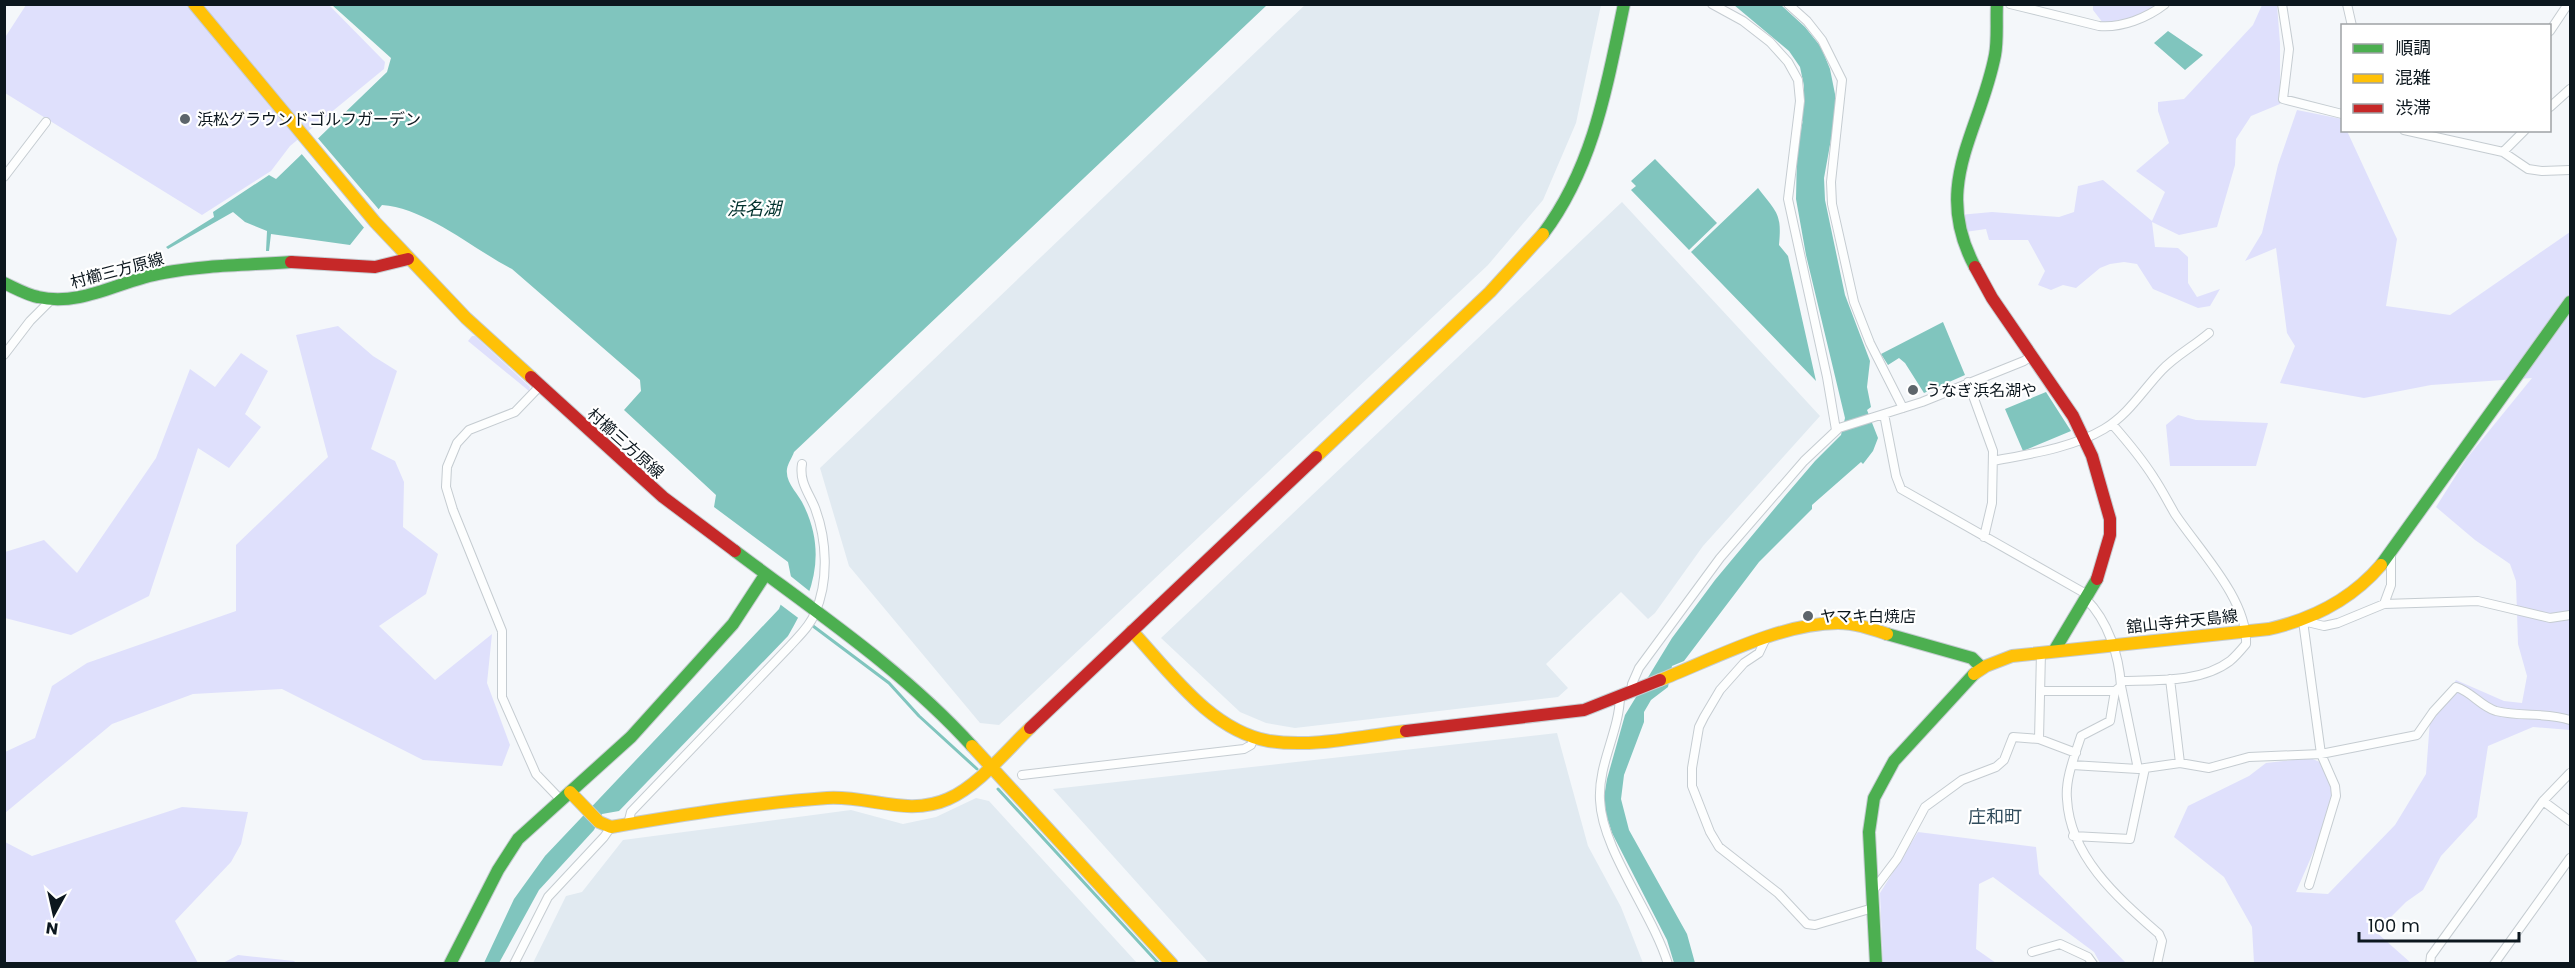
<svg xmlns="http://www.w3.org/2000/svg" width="2575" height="968" font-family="Poppins,'Noto Sans JP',sans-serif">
	<rect width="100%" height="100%" fill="#f4f7fa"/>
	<!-- built -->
	<path fill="#e1eaf1" d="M1306 4 1601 5 1576 123 1543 200 1488 265 999 725 980 723 849 566 820 468Z
		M1622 202 1820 416 1703 546 1655 613 1648 619 1621 592 1546 664 1568 688 1558 697 1295 728 1266 723 1240 712 1161 638Z
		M1557 733 1588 846 1621 907 1643 963H1209L1053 789Z
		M976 798 989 801 1137 963H533L566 896 582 892 623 840 851 810 903 824 936 817Z"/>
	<!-- green -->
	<path fill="#dfe0fc" d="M26 5H329L385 62 384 69 290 146 271 171 202 215 5 93 4 39Z
		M2093 5H2159L2150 15 2103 23 2093 10Z
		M2262 5H2277L2280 43V104L2251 116 2236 139 2235 165 2217 227 2179 235 2152 222 2155 247 2178 248 2188 257V283L2197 297 2220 289 2210 306 2198 308 2153 289 2137 264 2124 262 2110 264 2100 268 2076 288 2063 285 2051 290 2038 285 2045 271 2028 240H1989L1986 229 1965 232 1959 215 1992 212 2059 217 2074 212 2078 186 2103 180 2152 221 2165 192 2136 171 2169 143 2158 111V102L2184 99 2253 25Z
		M2297 110 2342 119V130L2347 131 2397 239 2386 306 2450 315 2570 232V730L2533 727 2488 746 2477 817 2441 856 2423 890 2406 902 2376 932 2411 963H2254L2252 927 2224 877 2174 837 2188 806 2249 776 2266 763 2310 758 2325 764 2335 786 2332 809 2296 892 2328 894 2395 825 2426 774 2430 720 2456 680 2504 701 2522 703 2527 676 2518 644 2516 581 2510 564 2475 540 2436 507 2467 458 2532 378 2431 385 2364 398 2280 383 2295 346 2287 333 2276 248 2245 261 2262 233 2278 165Z
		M338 326 373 356 397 371 371 449 395 461 404 482 403 527 438 554 426 594 379 626 435 680 492 634 487 683 510 745 502 766 423 760 282 689 193 694 112 724 5 813V752L35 738 52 686 87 663 236 611V545L328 457 296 335Z
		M472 336H475L530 387 529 391 468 341Z
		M241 353 268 371 245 414 261 427 229 468 198 448 149 596 71 635 5 618V552L44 540 77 573 156 458 190 369 215 387Z
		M2178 415 2196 420 2268 423 2256 466H2170L2166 425Z
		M182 807 248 812 241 844 231 862 175 921 198 963H5V842L32 856Z
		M1918 832 2036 847 2039 874 2126 963H2100L2094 952 1993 877 1979 884 1976 949 1996 963H1883L1880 893Z
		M238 955 294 961 296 963H223Z"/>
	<!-- water -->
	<path fill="#80c5be" d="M332 5H1267L794 452C792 458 788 463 787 469 785 483 799 494 804 506 827 554 813 594 788 636L619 811 602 814 594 830 539 890 499 963H484L514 899 545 856 779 609 791 577 788 562 714 507 716 495 624 410 641 391 640 380 512 269C473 249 426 208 382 205L350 245 271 234 269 251H266L267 231 245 222 233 212 168 249 166 247 214 217 213 212 269 175 276 179 387 72 391 58Z
		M1734 5H1781L1805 27 1821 47 1830 69 1835 94V117L1824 178 1825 200 1845 295 1870 361 1867 387 1871 407 1867 410 1878 438 1873 451 1863 464 1861 462 1812 505V509L1759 562 1684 661 1672 666 1668 687 1651 700 1644 712V722L1624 775 1621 799 1629 830 1687 934 1695 963H1674L1667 940 1612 833 1606 814 1604 797 1607 779 1625 715 1672 638 1715 580 1785 496 1815 461 1841 435 1845 418 1806 255 1796 199 1797 153 1804 113V86L1800 67 1789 51Z
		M2168 31 2203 55 2185 70 2154 43Z
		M1655 159 1717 223 1689 250 1631 190 1636 186 1631 181Z
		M1758 188C1777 213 1782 213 1779 245L1788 256 1816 381 1691 252Z
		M1943 322 1965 375 1924 393 1905 363 1899 358 1888 365 1881 354Z
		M2046 392 2071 431 2023 451 2005 409Z"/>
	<!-- pier -->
	<path fill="#f4f7fa" d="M316 136 381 212 366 230 300 152Z
		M788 574 813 594 801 620 777 602 788 577Z"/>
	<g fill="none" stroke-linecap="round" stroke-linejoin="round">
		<!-- stream -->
		<path stroke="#80c5be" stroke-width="3" d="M1803 120 1804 100
			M813 626 889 683 919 716 977 769
			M998 789 1159 964"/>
		<defs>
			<path id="street" d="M1712 4 1743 21 1770 42 1788 62 1798 80 1800 101 1788 199 1827 377 1836 430
				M1788 4 1807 21 1822 40 1842 80 1831 182 1832 204 1854 302 1870 343 1903 408
				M2010 4 2099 26C2122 28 2147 18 2165 4
				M2282 4 2289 49 2283 99 2342 114
				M2347 4 2352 26
				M2550 31 2568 4
				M2550 107 2570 89
				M2404 130 2503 152 2528 169 2542 171 2570 170
				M2503 152 2525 130
				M4 177 46 122
				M4 355 30 321 52 299
				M1968 382 1993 451 1992 503 1984 537
				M540 386 515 412 469 430 457 443 447 467 446 487 453 510 502 631V697L536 774 561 800
				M1884 414 1896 476 1901 489 2088 595
				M2112 424C2127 441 2142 459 2154 478 2162 490 2168 502 2175 514 2199 550 2248 600 2246 644 2241 650 2236 656 2230 661 2201 683 2156 680 2121 681
				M1993 461C2029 454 2072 448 2104 429 2129 414 2142 391 2162 370 2175 356 2194 346 2209 333
				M2086 599C2108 621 2119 655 2121 686L2115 691 2110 721 2081 736C2075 755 2065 779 2067 799 2070 857 2118 898 2159 934L2162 941 2157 964
				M2384 604 2391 585V553
				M1766 638 1759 653 1744 663 1720 690 1704 717 1699 727 1692 768V786L1710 832 1719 847 1778 893 1807 924 1815 925 1873 908
				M2170 679 2180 763
				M2121 686 2138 769
				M2040 691H2115
				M1631 693 1632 684 1639 668 1720 558 1804 461 1839 428 1922 402 2024 361 2031 356
				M1620 697C1619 732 1598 764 1600 800 1602 850 1652 912 1668 964
				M2039 739 2041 652
				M2072 765 2138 769 2180 763 2209 768 2249 757 2321 754 2417 735 2433 712 2456 687C2472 692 2480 706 2496 711 2520 717 2547 712 2570 720
				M1022 775 1244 749 1251 745 1254 737
				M2543 801 2570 821
				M628 824 631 812 790 646C799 636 810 626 815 613 829 581 827 540 815 508 809 493 799 482 802 464
				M2073 836 2130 839 2145 768
				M2309 885 2336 796 2335 786 2321 754 2303 621 2324 626 2338 623 2384 604 2478 601 2550 618 2570 615
				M1872 892 1897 859 1925 807 1962 780 1996 767 2004 760 2013 737 2039 739 2076 753
				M2032 952 2060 944 2088 957 2093 964
				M514 964 548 897 604 837 611 827
				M2430 964 2431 956 2543 801 2570 773
				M2494 964 2570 858"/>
			<path id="fast" d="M1543 234C1594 166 1607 85 1624 4
				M1975 267C1931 185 1980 133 1995 55 1998 39 1996 20 1997 4
				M4 283C15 288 27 295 38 297 82 307 120 280 163 273 204 265 249 265 291 262
				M735 551C816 612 903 670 972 746
				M2381 565 2570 302
				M1887 634 1972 658 1982 668
				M2054 651 2097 579
				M450 964 498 870 518 839 631 737 733 624 765 575
				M1876 964 1869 832 1874 798 1894 761 1974 674"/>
			<path id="slow" d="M194 4 375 222 466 318 531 377
				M1316 457 1490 292 1543 234
				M1132 631C1169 671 1211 731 1269 741 1313 748 1362 736 1406 731
				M1974 674 1986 666 2012 656 2269 629C2313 619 2351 600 2381 565
				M1660 680C1713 659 1781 623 1838 623 1855 623 1872 629 1887 634
				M972 746 1172 964
				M570 792 599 822 611 827C682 815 755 803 827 798 868 795 908 817 948 799 978 786 1007 750 1030 728"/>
			<path id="jam" d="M291 262 375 267 408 259
				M1975 267 1992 298 2073 416 2092 456 2110 519V535L2097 579
				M531 377 663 497 735 551
				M1030 728 1316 457
				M1406 731 1584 710 1660 680"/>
		</defs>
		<!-- street casing -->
		<use href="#street" stroke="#c5ccd1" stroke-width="10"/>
		<!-- fast casing -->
		<use href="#fast" stroke="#c5ccd1" stroke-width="14"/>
		<!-- slow casing -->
		<use href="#slow" stroke="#c5ccd1" stroke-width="14"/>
		<!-- jam casing -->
		<use href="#jam" stroke="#c5ccd1" stroke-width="14"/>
		<!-- street -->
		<use href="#street" stroke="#fdfefe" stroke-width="8"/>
		<!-- fast -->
		<use href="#fast" stroke="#4caf50" stroke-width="12"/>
		<!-- slow -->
		<use href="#slow" stroke="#ffc107" stroke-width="12"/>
		<!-- jam -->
		<use href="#jam" stroke="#c62828" stroke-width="12"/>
	</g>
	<!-- markers -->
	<g fill="#5d656b" stroke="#fff" stroke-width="2">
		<circle cx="185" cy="119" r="6"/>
		<circle cx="1913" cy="390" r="6"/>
		<circle cx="1808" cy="616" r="6"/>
	</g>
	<g text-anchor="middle" stroke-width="4.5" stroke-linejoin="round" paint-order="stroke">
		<!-- poi labels -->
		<g font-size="16" fill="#0c171e" stroke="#fff" text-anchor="start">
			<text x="197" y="125">浜松グラウンドゴルフガーデン</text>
			<text x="1925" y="396">うなぎ浜名湖や</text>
			<text x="1820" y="622">ヤマキ白焼店</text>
		</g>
		<!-- street labels -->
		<g font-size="16" fill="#0c171e" stroke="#fff">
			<text transform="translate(117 270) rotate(-15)" y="6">村櫛三方原線</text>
			<text transform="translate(626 443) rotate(42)" y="6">村櫛三方原線</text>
			<text transform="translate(2182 621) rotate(-6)" y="6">舘山寺弁天島線</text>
		</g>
		<!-- water labels -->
		<g font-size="18" font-style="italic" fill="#00312d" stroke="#fff">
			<text x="754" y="215">浜名湖</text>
		</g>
		<!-- neighbourhood labels -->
		<g font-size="18" fill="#314c5c" stroke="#fff">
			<text x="1995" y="823">庄和町</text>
		</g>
	</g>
	<!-- border -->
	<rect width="2575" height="968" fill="none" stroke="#0c171e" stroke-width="12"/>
	<!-- legend -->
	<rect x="2341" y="24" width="210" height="108" fill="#ffffff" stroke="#9ea2a5" stroke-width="1.5"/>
	<rect x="2353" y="44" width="30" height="9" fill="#4caf50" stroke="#9ea2a5" stroke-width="1.5"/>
	<text x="2395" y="54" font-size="18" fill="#0c171e">順調</text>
	<rect x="2353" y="74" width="30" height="9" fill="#ffc107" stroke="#9ea2a5" stroke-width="1.5"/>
	<text x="2395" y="84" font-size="18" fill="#0c171e">混雑</text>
	<rect x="2353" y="104" width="30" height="9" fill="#c62828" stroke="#9ea2a5" stroke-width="1.5"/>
	<text x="2395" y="114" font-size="18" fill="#0c171e">渋滞</text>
	<!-- north arrow -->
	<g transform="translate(54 914) rotate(188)" stroke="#ffffff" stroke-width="4.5" paint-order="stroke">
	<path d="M0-4.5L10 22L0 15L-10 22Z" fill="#0c171e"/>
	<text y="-9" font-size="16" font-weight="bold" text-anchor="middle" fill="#0c171e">N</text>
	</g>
	<!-- scale -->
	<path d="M2359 932v9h160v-9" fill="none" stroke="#0c171e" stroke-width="3"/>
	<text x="2368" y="932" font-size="18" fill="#0c171e" stroke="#ffffff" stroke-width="4.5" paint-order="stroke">100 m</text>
</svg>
